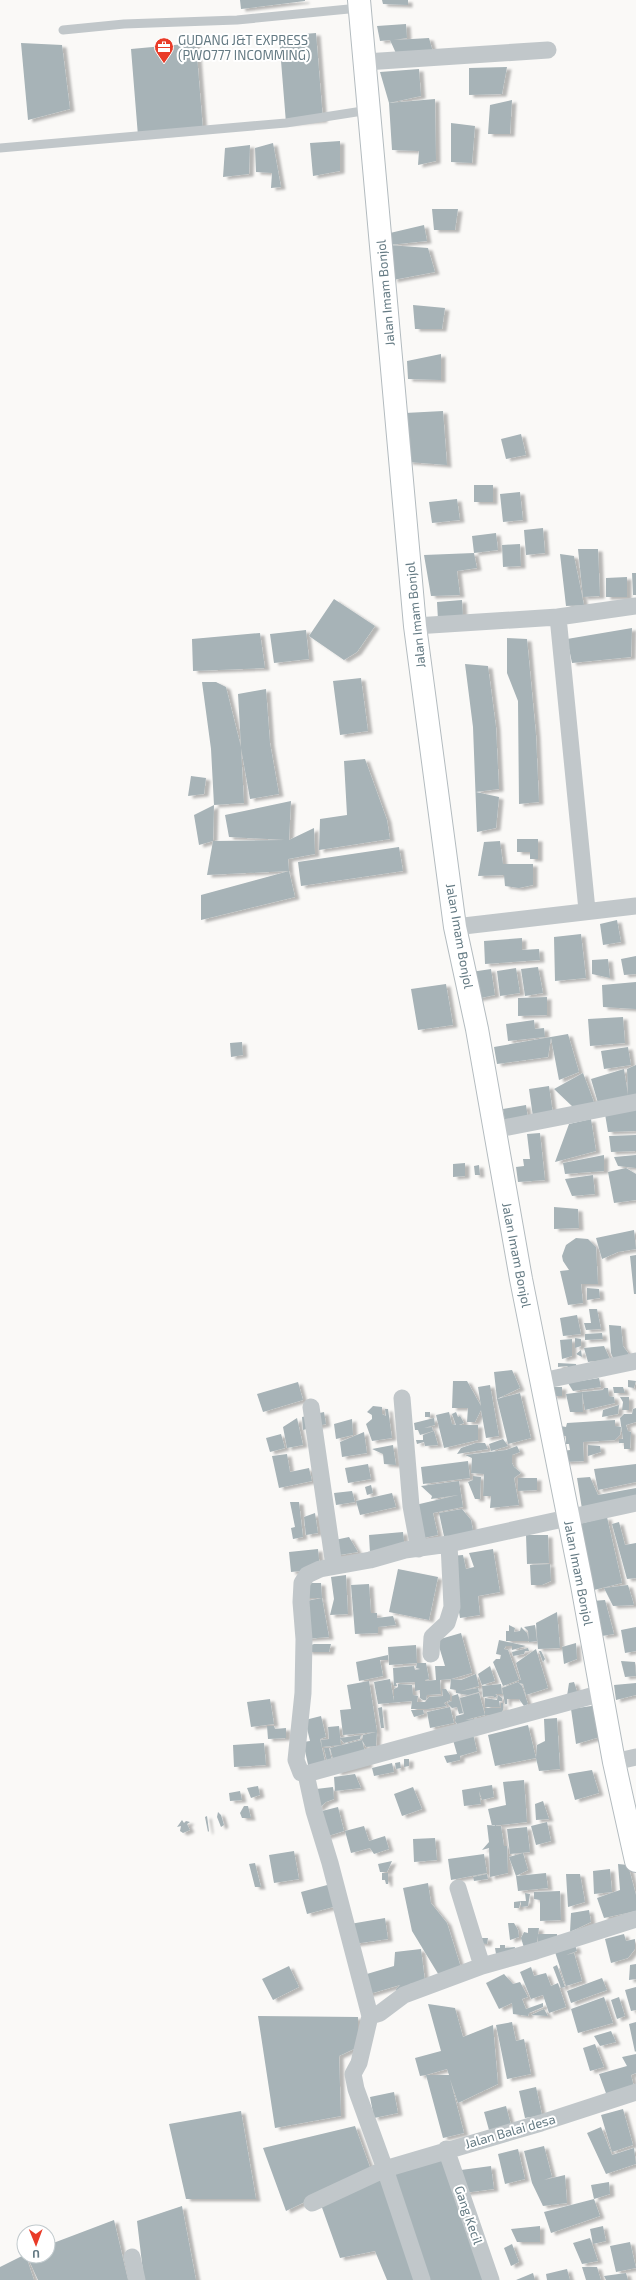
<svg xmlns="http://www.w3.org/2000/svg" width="636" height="2280" font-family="'Exo 2',sans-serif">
	<defs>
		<filter id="shadow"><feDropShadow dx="4.5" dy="2.5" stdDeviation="1" flood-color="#0004"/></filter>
	</defs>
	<rect width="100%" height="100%" fill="#faf9f7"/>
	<!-- building -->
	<path fill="#a7b3b7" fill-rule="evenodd" filter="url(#shadow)" d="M240 0H305V1L241 9Z
		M382 0H408V5L383 4Z
		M406 24 407 38 394 40 429 38 433 52 399 60 390 40 380 41 377 26Z
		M316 33 323 120 286 123 279 36Z
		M21 43 62 45 70 109 28 120Z
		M196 43 203 130 138 136 131 49Z
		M507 67 502 94 469 95V68Z
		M419 69 421 96 389 103 435 99 436 161 418 165 419 151 392 150 389 103 380 72Z
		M512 100 510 134H488L490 105Z
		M451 123 475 126 472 163 451 162Z
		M340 141V171L313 176 310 143Z
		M273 143 281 187 271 188 272 173 256 172 255 148Z
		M250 145 249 174 223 177 225 148Z
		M432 209H458L455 230H434Z
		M424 225 427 241 389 245 390 233Z
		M389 245 428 248 435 272 393 280Z
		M413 305 445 308 442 329H415Z
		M441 354V380L408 379 407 361Z
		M443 411 447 465 408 462 405 413Z
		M521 434 526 455 506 459 501 439Z
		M474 485H493V502H474Z
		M520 492 523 520 503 522 500 494Z
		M457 499 460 520 432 523 429 502Z
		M543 528 545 553 526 555 524 530Z
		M496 533 498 550 474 553 472 536Z
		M520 544 521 566 503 567 502 545Z
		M578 549H598L600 596 583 597Z
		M474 553 477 568 457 571 460 595 431 596 424 555Z
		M560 554 574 556 584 605 566 606Z
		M632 573H636V595H633Z
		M627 577V597H606V578Z
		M334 599 375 626 357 652 344 660 309 636Z
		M462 600 463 617 438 620 437 602Z
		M632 628 631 657 572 663 567 639Z
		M306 630 309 659 274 663 270 634Z
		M260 633 265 668 193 671 192 639Z
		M507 638 527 639 536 735 539 802 519 804 518 701 507 673Z
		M465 664 488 666 496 727 499 789 476 792 499 797 496 828 477 832 473 727Z
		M361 678 368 731 340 735 333 681Z
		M202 682H216L226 687 241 747 238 694 266 689 270 743 279 794 250 799 241 748 244 803 214 805 211 749Z
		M365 759 387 820 390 839 319 850 320 819 347 815 344 761Z
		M191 776 206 778 204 794 188 796Z
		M291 801 289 840 314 828 315 854 288 859 289 871 207 875 213 841 285 840 229 837 225 815Z
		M214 805 213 841 199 845 194 815Z
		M517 839H538V859H530V852H517Z
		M500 841 503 864H533V885L519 888 505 886 504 875 478 876 484 842Z
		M399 847 403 871 301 886 298 862Z
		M289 871 295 897 201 920V895Z
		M617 920 621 942 603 945 600 924Z
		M581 934 586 978 555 981 554 937Z
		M522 938V950L539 949 540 960 485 964 484 941Z
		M636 956V974L624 975 621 959Z
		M608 959 610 978 592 974V960Z
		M538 967 543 993 525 996 521 969Z
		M516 968 520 993 500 996 497 971Z
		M491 969 495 995 476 999 471 972Z
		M636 982V1009L603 1007 602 985Z
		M446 984 453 1025 418 1030 411 989Z
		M547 997V1015L518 1016V998Z
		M623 1017 625 1043 590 1046 588 1019Z
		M534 1020 535 1029 544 1028 545 1037 508 1041 506 1024Z
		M568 1034 579 1072 559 1080 551 1038 548 1057 497 1064 494 1047Z
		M242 1042 243 1055 231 1057 230 1043Z
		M628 1047 631 1065 604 1069 601 1051Z
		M636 1065V1095L598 1103 591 1079 624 1069 628 1095 627 1069Z
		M583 1073 595 1105 573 1107 554 1089Z
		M549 1086 553 1114 533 1117 529 1089Z
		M526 1105 528 1118 505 1122 503 1109Z
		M636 1109V1131L608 1132 605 1114Z
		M591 1119 596 1151 555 1162 569 1124Z
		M540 1133 545 1180 518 1182 516 1167 524 1166 523 1159H530L527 1134Z
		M636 1135V1151L611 1152 609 1136Z
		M604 1155V1171L565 1174 563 1163Z
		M636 1155V1168L618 1166 614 1157Z
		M465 1163V1176L453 1177V1164Z
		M479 1165 480 1175H475L474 1166Z
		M626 1168 636 1174V1200L614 1203 608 1172Z
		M593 1175 595 1194 572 1196 565 1179Z
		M554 1207 578 1209 579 1228 554 1229Z
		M634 1230 636 1249 618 1252 602 1259 596 1238Z
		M576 1238 588 1239 596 1247 598 1284H581L583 1303 568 1305 560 1271 569 1270 563 1261 562 1256 566 1245Z
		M636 1255V1294H634L630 1256Z
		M587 1288 599 1289 600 1298 587 1300Z
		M589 1309H597L601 1329 586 1330 584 1323H591Z
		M577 1315 581 1334 563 1336 560 1318Z
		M609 1325 621 1326 623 1346 631 1357 613 1358 611 1353Z
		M602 1333 603 1339 585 1340V1334Z
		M575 1338 581 1339V1346L575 1348Z
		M572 1339V1356L562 1359 560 1340Z
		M604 1346 610 1359 588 1362 584 1348Z
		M581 1350 582 1357 576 1354Z
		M558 1363 576 1364 577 1368 571 1370 567 1366 558 1367Z
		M512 1370 520 1388 497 1399 520 1393 531 1438 508 1444 497 1399 494 1372Z
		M599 1378 601 1387 573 1391 568 1383Z
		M628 1380 636 1381 634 1388 628 1387Z
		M453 1381H467L481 1406 478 1387 490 1385 499 1436 486 1438 481 1410 475 1422H467L468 1408H452Z
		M298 1382 303 1400 263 1412 257 1394Z
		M552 1387H562V1396H552Z
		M613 1387H623L625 1393H614Z
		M604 1388H608L609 1396 614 1397 615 1403 585 1410 582 1392 603 1390Z
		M582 1392 583 1412H570L566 1394Z
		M620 1397H629V1410H622L623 1402Z
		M619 1405 618 1414 602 1417 603 1410Z
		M373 1406 382 1407V1414L386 1416 385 1409H388L392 1438 372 1441 366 1424 372 1419V1415L367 1412Z
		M636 1408V1422L626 1425 628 1431 631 1432 630 1449H624V1443H619V1439H623L620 1418 624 1414H632L633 1409Z
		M324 1412 326 1424 303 1430 302 1417Z
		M425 1412H430V1417H425Z
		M449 1412 452 1424 456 1425 452 1414 456 1412 458 1417 460 1416 464 1423 459 1425H478V1440L444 1448 436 1415Z
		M297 1418 303 1445 287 1448 283 1427Z
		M434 1418 435 1425 424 1428 432 1427 433 1431 420 1435 418 1430H415L414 1423Z
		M352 1419 353 1435 336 1439 334 1424Z
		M615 1420V1426L621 1427 620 1435 615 1440 583 1442 584 1461 565 1462 563 1451 570 1450 569 1444H566V1436H561L560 1426 566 1427 567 1423Z
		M434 1431 438 1445 425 1446 424 1442 417 1444 416 1440H423V1435Z
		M364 1432 367 1453 342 1457 340 1442Z
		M281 1434 285 1448 270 1452 266 1438Z
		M503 1439 508 1446 491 1451 489 1444Z
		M476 1443H485L488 1449 457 1454 461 1448Z
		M393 1445 396 1465 384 1464 383 1454 372 1449Z
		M588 1445 600 1446 601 1452 588 1456Z
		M517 1446 520 1452 512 1455V1463L514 1467 521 1473 514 1478 519 1505 490 1508 491 1496H483L484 1474 471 1473 472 1458 465 1455 506 1450Z
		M287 1454 290 1472 309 1468 312 1481 279 1488 272 1456Z
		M468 1461 470 1478 423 1484 421 1467Z
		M368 1464 371 1479 348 1483 345 1468Z
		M636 1464V1482L598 1490 594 1469Z
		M473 1476 481 1477 480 1499H475L468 1482 473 1480Z
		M590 1477 598 1495 636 1488V1497L582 1509 577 1478Z
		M518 1478H537V1490L518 1491Z
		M459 1481 463 1507 433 1513 438 1535 419 1539 411 1506 458 1495 431 1499 432 1496 421 1486Z
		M371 1485 373 1493 367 1495 365 1487Z
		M352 1491 355 1502 336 1505 334 1493Z
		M392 1493 396 1507 360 1515 356 1501Z
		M290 1502H299L303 1537 293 1539 291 1528 295 1527Z
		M462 1509 471 1520 474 1536 445 1541 439 1513Z
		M315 1513 318 1533 306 1535 304 1517Z
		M607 1517 622 1583 594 1590 579 1524Z
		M619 1522 625 1545 636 1543V1578L627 1579 612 1524Z
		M403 1532 405 1550 370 1553 369 1535Z
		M526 1535H548L549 1563 527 1564Z
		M349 1537 358 1552 333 1556 330 1541Z
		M318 1549 320 1569 291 1572 289 1552Z
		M493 1549 500 1592 478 1596 480 1615 460 1618 450 1556 463 1555 466 1569 474 1567 469 1553Z
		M550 1564 551 1581 542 1585H531L530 1565Z
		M398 1569 438 1577 429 1620 389 1612Z
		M346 1575 348 1614 330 1615 334 1599 331 1577Z
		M302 1583H321L322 1598H303Z
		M369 1584 371 1613H377V1618L393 1616 396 1625 378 1627V1633L355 1634 351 1585Z
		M628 1585 634 1605 613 1606 604 1588Z
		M322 1598 329 1637 304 1639 301 1602Z
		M605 1600 614 1634 602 1636 592 1601Z
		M557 1612 560 1648 538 1649 536 1623Z
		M509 1625 515 1628 514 1632 520 1631 521 1627 527 1633 529 1641H506V1631H509Z
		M535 1625 537 1641 529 1642 528 1631 524 1627Z
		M636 1627V1651L625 1653 621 1630Z
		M461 1633 472 1673 451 1679 461 1680 476 1674 479 1686 461 1691 478 1688 479 1692 468 1695 456 1693V1690L450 1689 451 1679 440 1680 441 1694 427 1695 426 1700H423L420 1698V1690L415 1691V1682L396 1683 397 1686H394L393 1668 414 1666 415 1670 420 1669 416 1668 417 1663 389 1665 388 1647 416 1645 417 1663H426L429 1679 425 1680V1681L436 1680 435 1666H445L437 1640Z
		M499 1640 526 1646 512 1650V1646H506L504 1649 508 1650 519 1680H521L516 1663 536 1649 548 1688 526 1695 523 1684 519 1683V1680L503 1686 493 1662 496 1659H500L501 1655 496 1654Z
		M576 1643 577 1659 564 1664 562 1647Z
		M314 1644H331L329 1652H308L306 1647Z
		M528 1648 529 1651H525L524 1654 513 1656 512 1652Z
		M539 1651H541L545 1659 543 1662Z
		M388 1655V1660H380L383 1676 359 1681 356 1662Z
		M621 1661 635 1662 636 1676 625 1677Z
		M490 1666 495 1681 482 1685 478 1674Z
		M390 1679 394 1701V1689L398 1687V1684L412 1685 413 1695 418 1696 417 1702H425L429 1697 443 1696 442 1689H446L450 1695V1700L444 1703 447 1706 428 1709H411L412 1701 378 1704 374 1682Z
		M369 1681 377 1731 376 1746 366 1747 362 1740 368 1765 337 1773 330 1748 362 1740 363 1735 376 1732 343 1735 340 1710 351 1709 347 1685Z
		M518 1682 522 1686 528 1704 524 1706 519 1699H507V1704H505L502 1688Z
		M574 1682 578 1694 567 1696 569 1683Z
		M636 1683V1695L616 1700 614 1685Z
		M501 1684 502 1694H495L497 1695 495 1698 493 1696 483 1697 482 1686Z
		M479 1693 485 1715 465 1720 483 1718 460 1728 455 1721 456 1716 464 1714 460 1698Z
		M458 1694 463 1713 459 1714 457 1707 452 1708 447 1703 452 1701V1696Z
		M498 1695 502 1698V1701H499L500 1707H485V1698L497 1700Z
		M270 1699 274 1724 251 1727 247 1702Z
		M501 1703H503V1710L500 1715H485V1708H501Z
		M598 1705 600 1737 576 1744 571 1709Z
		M382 1707 384 1728H381L378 1708Z
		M450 1707 454 1723 430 1728 427 1712Z
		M411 1710H423L424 1714 414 1717Z
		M321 1716 326 1737 320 1739 326 1766 309 1769 303 1742 310 1741 305 1720Z
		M557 1718 560 1769 539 1771 536 1758 495 1766 488 1735 528 1725 536 1758 537 1745 545 1741 544 1719Z
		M267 1726H274L275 1729 286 1728V1738L268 1739Z
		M339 1726 341 1745 322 1747 321 1740 329 1739 328 1727Z
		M473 1734 477 1751 460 1756V1760L447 1763 444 1756 457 1754 453 1740Z
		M361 1735 360 1739 344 1743 340 1738Z
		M264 1743 266 1765 234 1767 233 1745Z
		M324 1748H329L333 1765 328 1766Z
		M404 1759H409V1766L404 1767Z
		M400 1762 401 1768 396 1769 395 1763Z
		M392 1763 394 1772 374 1776 372 1768Z
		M592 1770 599 1793 575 1800 568 1774Z
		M355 1774 361 1788 335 1791 334 1777Z
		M524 1780 527 1822 492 1826 488 1809 506 1805 503 1782Z
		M492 1785 494 1797 482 1800 479 1791 481 1804 464 1806 462 1790Z
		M258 1786 260 1795 251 1798 247 1788Z
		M333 1787 334 1799 326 1802 317 1810 316 1789Z
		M413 1787 422 1809 402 1816 394 1794Z
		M240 1791 242 1800 230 1801 229 1793Z
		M543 1801 549 1819 536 1820 535 1804Z
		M244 1806H248L251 1818H242L240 1813Z
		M338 1807 344 1831 325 1837 318 1812Z
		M218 1812 221 1815 224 1825 221 1827 217 1817Z
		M207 1816 209 1831 208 1832 205 1817Z
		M182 1820 184 1823 186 1821 190 1822 187 1824 190 1830 183 1833 180 1831 181 1826 177 1827Z
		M547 1822 551 1841 536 1845 531 1826Z
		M487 1825 501 1826 504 1846H507L508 1873 490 1877 489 1848 482 1850 489 1842Z
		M364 1826 369 1841 385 1836 389 1849 374 1854 370 1848 351 1853 345 1831Z
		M527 1827 530 1852 510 1854 507 1829Z
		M435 1838 437 1860 414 1862 413 1839Z
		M294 1851 299 1879 274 1883 269 1855Z
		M523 1853 528 1870 516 1876 509 1857Z
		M484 1854 487 1873 451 1880 448 1859Z
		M392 1861 387 1872H380L378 1864Z
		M255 1863 261 1887H255L249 1864Z
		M618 1864 628 1865 636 1895V1911L604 1918 597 1898 620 1890Z
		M610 1869 612 1892 594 1894 593 1871Z
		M382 1873H388V1884H386L385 1880H382Z
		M546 1873 548 1888 518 1891 516 1876Z
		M487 1874 488 1879 474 1881 473 1877Z
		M566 1874H580L585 1902 568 1907Z
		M428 1883 431 1903 447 1923 462 1971 440 1977 412 1931 403 1888Z
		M331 1884 337 1906 307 1914 301 1892Z
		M560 1891 561 1920 540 1921V1900L534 1899V1892Z
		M525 1893 530 1894 528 1906 521 1907V1901L519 1908H514V1902L521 1901H526Z
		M589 1910 591 1922 570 1932 571 1913Z
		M385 1918 388 1939 354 1944 350 1924Z
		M508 1923H514L518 1930 519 1937 510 1940Z
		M528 1928H539L536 1951H525L521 1938 524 1932 528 1933Z
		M538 1934H557V1941L538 1948Z
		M624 1934 626 1941 635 1939V1949L628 1958 611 1963 605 1939Z
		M478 1938H488L487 1944 478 1943Z
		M500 1945H505V1948L515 1947 514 1952 496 1954 495 1948H500Z
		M575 1945 577 1951 566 1955 574 1953 582 1981 566 1986 555 1952Z
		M421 1949 425 1981 409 1984V1988L397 1993 396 1989 400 1985 366 1995 360 1976 394 1966 395 1952Z
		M636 1964V1979L629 1980 630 1965Z
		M557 1965 565 1987 561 1988 553 1967Z
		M289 1966 299 1987 273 2000 262 1979Z
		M531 1967 534 1976 546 1973 551 1986 558 1983 566 2007 549 2013 543 1995 531 1999 520 1972Z
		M504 1974 513 1984 520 1982 528 1997 522 1999 526 2009 543 2003V2007L529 2013 528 2016 513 2014 512 2003 499 2009 486 1983Z
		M602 1978 607 1990 571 2003 567 1991Z
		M636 1987V2010L631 2011 625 1990Z
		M604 1997 613 2023 578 2033 571 2009Z
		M619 1997 625 2016 617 2019 611 2000Z
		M428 2004 455 2008 463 2037 493 2025 498 2084 458 2103 450 2079 464 2133 443 2138 426 2075 420 2076 415 2058 441 2051ZM447 2069 449 2075H426Z
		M544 2009 548 2016 531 2015Z
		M258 2016 358 2017V2047L339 2056 341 2116 275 2128Z
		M512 2022 516 2041 524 2039 531 2074 507 2079 496 2025Z
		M636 2022V2051L635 2052 629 2024Z
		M611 2031 616 2042 600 2046 594 2036Z
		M595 2044 604 2067 590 2071 583 2048Z
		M636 2054V2073L631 2075 634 2087 607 2096 599 2074 627 2066 622 2057Z
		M536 2087 542 2115 525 2118 519 2091Z
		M394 2092 398 2113 374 2118 370 2097Z
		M506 2106 511 2125 489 2130 484 2112Z
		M623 2109 633 2145 612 2152 601 2115Z
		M241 2111 256 2199H186L169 2124Z
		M355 2126 371 2170 286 2211 263 2148Z
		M601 2127 612 2155 634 2148 636 2164 606 2174 587 2133Z
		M544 2146 552 2177 544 2180 565 2175 567 2203 543 2206 532 2183 524 2151Z
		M518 2149 525 2179 505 2184 498 2154Z
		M444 2155 486 2280H429L393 2173Z
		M491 2166 494 2189 464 2193 461 2170Z
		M379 2173 414 2280H387L375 2251 340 2258 320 2202Z
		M609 2182 610 2194 594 2199 591 2185Z
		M594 2199 600 2216 551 2233 544 2212Z
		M182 2206 196 2280H144L137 2221Z
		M114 2220 128 2280H38L27 2256H48V2245Z
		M540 2226V2242H517L511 2229Z
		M603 2226 606 2241 593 2244 590 2229Z
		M590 2238 598 2261 582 2264 573 2243Z
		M630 2242 636 2268 616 2272 610 2246Z
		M512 2244 519 2262 511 2266 504 2248Z
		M24 2255 26 2256 34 2280H0V2267Z
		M582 2267H597L601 2280H586Z
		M567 2269 570 2280H547L546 2274Z
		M533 2273 535 2280H516Z
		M626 2273 628 2280H606L604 2276Z"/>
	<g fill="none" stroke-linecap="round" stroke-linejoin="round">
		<defs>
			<path id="secondary" d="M359 0 415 626 455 927 477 1029 521 1279 582 1585 614 1762 636 1861"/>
		</defs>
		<!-- secondary casing -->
		<use href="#secondary" stroke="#b3bbbf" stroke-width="24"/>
		<!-- lane -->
		<path stroke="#c1c7ca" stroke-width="9" d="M63 30 124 24 237 20 359 8
			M0 148 286 123 369 110"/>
		<!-- street -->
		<path stroke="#c1c7ca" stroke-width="17" d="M365 62 548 50
			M558 617 636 606
			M415 626 558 617 587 910
			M455 927 636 906
			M493 1130 636 1102
			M542 1381 636 1361
			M402 1398 411 1506 419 1549
			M311 1407 334 1566
			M431 1654 432 1637 447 1623 452 1607 449 1544
			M602 1693 306 1774 301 1773 296 1760 303 1693 304 1639 301 1602 302 1583 307 1575 320 1569 370 1560 405 1550 449 1544 636 1503
			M614 1762 636 1757
			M306 1774 314 1811 330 1863 370 2016
			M458 1888 482 1966
			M446 2149 491 2280
			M312 2203 385 2169 356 2089 353 2074 359 2063 370 2016 380 2013 404 1995 482 1966 536 1951 636 1919
			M132 2257 137 2280
			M422 2280 385 2169 541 2123 636 2092"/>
		<!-- secondary -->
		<use href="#secondary" stroke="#fff" stroke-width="22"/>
	</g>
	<!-- icons -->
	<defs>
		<symbol id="office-pin" viewBox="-11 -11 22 30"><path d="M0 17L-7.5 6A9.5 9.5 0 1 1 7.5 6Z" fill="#e93b28" stroke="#fff"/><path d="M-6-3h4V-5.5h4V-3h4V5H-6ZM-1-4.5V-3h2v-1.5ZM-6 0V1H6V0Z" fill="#fff"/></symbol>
	</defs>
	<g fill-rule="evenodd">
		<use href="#office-pin" x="153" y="36" width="22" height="30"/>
	</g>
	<g text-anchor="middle" stroke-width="4" stroke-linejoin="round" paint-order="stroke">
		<!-- poi labels -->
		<g font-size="13" fill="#647a83" stroke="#fff" text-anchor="start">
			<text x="178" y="45">GUDANG J&amp;T EXPRESS<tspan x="178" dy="15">(PWO777 INCOMMING)</tspan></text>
		</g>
		<!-- street labels -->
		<g font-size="13" fill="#647a83" stroke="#fff">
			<text transform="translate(385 293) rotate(-95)" y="5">Jalan Imam Bonjol</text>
			<text transform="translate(415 615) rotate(-96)" y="5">Jalan Imam Bonjol</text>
			<text transform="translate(460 936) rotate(80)" y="5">Jalan Imam Bonjol</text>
			<text transform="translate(517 1255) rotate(79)" y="5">Jalan Imam Bonjol</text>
			<text transform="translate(579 1573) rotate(79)" y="5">Jalan Imam Bonjol</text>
			<text transform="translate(510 2131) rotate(-16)" y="5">Jalan Balai desa</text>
			<text transform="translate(469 2215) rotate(71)" y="5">Gang Kecil</text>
		</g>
	</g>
	<!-- north arrow -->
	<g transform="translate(36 2244) rotate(179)"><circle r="19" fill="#ffffff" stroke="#c1cacd"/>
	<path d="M0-3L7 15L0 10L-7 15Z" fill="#e93b28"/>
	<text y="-6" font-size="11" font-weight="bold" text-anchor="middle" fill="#647a83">U</text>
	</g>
</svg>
